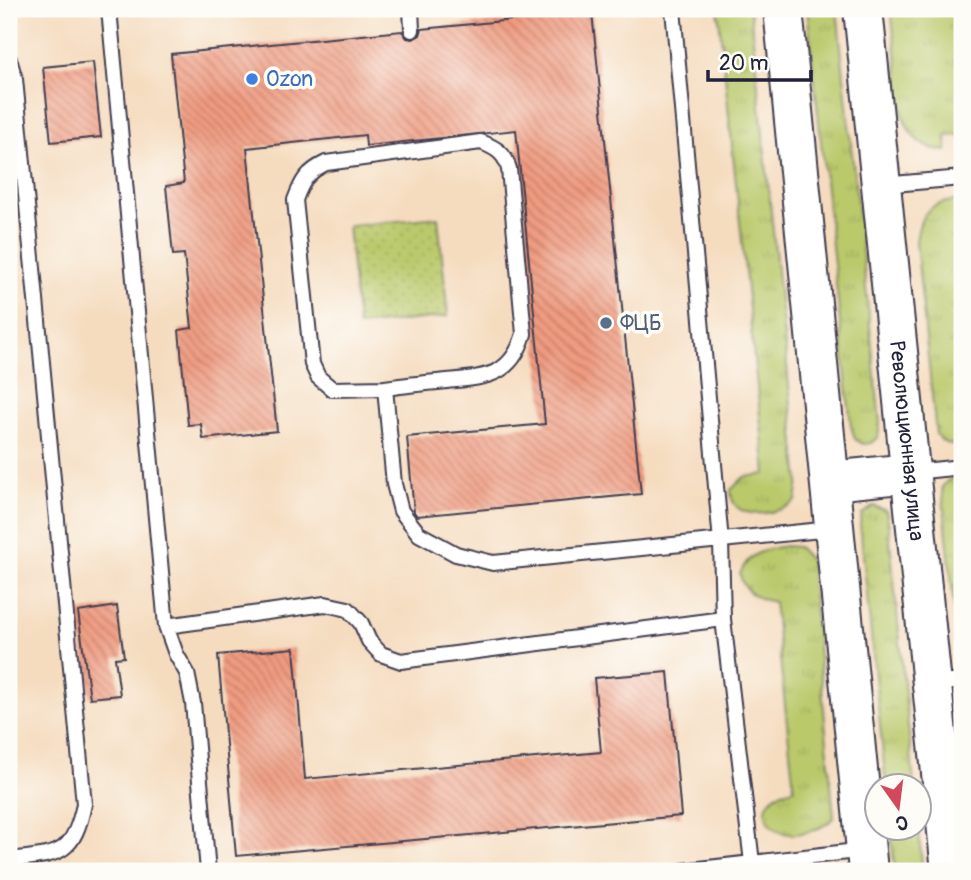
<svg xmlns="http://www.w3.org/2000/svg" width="971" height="880" font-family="Pangolin,sans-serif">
	<defs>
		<pattern id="grass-tufts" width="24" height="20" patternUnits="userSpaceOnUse" patternTransform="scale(1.75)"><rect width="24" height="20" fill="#bac96b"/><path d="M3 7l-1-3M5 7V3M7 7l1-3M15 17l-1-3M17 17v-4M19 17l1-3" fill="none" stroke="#a0ac5e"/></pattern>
		<pattern id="park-dots" width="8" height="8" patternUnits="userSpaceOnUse" patternTransform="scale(1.75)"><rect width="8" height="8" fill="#bac96b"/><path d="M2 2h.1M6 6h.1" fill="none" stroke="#a0ac5e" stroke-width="1.8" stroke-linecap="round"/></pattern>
		<pattern id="building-back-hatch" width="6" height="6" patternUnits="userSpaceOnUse" patternTransform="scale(1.75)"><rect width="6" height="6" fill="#f09b80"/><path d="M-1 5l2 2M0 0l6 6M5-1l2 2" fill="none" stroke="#c27e6a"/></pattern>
	</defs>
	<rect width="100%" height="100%" fill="#fdfcf7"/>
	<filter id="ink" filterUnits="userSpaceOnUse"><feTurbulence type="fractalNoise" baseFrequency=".0143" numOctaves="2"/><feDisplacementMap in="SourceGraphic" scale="14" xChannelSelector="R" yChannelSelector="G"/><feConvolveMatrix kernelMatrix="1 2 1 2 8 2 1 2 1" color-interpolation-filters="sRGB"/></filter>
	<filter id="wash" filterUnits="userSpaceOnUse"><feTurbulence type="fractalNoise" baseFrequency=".00686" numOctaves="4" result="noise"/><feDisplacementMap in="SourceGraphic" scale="28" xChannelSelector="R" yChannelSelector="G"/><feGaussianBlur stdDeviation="1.57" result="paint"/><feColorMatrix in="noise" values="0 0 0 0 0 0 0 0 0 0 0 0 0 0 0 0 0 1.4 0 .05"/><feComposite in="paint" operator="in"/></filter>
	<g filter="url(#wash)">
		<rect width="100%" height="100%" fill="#f5dcbf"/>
		<!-- grass -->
		<path fill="url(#grass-tufts)" stroke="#6e7653" stroke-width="2" d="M718 9H750L799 482 796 501C778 515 730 524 731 490L744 477 766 474Z
			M807 9H837L880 423 878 437 871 443 863 444 855 439 851 426Z
			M891 9H962V135L946 136 947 151C923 149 910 139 903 115Z
			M962 200V444C950 446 943 444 936 434L916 242C920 210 931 202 962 200Z
			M956 476H962V654L958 645 942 487 948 480Z
			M874 506 886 511 888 521 914 785H886L860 524 862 514Z
			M785 546 798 547 810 560 834 817C823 830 792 840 777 830 761 821 763 802 778 794 782 791 789 791 794 789L774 602C758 599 743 593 740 574 748 553 765 549 785 546Z
			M918 827 923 871H895L890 828Z"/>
		<!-- park -->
		<path fill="url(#park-dots)" stroke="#6e7653" stroke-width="2" d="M438 217 448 316 358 326 348 226Z"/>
		<g id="blocks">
			<!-- building -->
			<path fill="url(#building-back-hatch)" d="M592 12 641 494 417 516 414 512 407 437 545 424 516 130 366 146 365 135 247 148 277 431 203 439 201 424 188 425 179 330 192 328 184 254 173 255 166 186 184 183 171 54 402 31 407 38 413 39 420 35 422 29Z
				M93 62 101 137 51 142 43 67Z
				M117 606 124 657 115 658 120 695 90 698 78 612Z
				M294 648 305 779 601 752 594 678 668 672 681 816 236 856 218 655Z"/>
		</g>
	</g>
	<g filter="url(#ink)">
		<use href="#blocks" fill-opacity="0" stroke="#423e4f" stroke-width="2"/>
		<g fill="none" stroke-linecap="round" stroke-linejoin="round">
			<defs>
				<path id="lane" d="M109 9 166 626 176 654 187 673 193 703 208 871
					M411 9 412 30
					M673 9 721 542 723 619 753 871
					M9 59 15 79 84 804C73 857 58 854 9 860
					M882 185 962 178
					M385 388 332 389 318 377 312 364 295 200C302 181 307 172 326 163L481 142C496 148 505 153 509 169L524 334C511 377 486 377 447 381 426 383 406 385 385 388L394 484 401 511 419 534 456 554 493 563 831 529
					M913 472 962 467
					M166 626 325 604 348 609 361 623 369 641 381 654 401 661 723 619
					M934 684 962 681
					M682 871 865 850"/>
				<g id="secondary">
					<path d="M783 9 868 871"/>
					<path id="s1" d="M863 9 951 871"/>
					<path d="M830 481 911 473"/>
				</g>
			</defs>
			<!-- lane casing -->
			<use href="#lane" stroke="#423e4f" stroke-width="18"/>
			<!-- secondary casing -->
			<use href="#secondary" stroke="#423e4f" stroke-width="42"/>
			<!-- lane -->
			<use href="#lane" stroke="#fff" stroke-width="14"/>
			<!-- secondary -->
			<use href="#secondary" stroke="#fff" stroke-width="38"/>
		</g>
	</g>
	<!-- markers -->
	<circle fill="#3f7fe0" stroke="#fdfcf7" stroke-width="2.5" cx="252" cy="79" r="7"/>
	<circle fill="#5c6f8a" stroke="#fdfcf7" stroke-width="2.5" cx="606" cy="323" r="7"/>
	<g text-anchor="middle" stroke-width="7" stroke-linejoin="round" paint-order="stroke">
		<!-- shop labels -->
		<g font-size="21" fill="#366cbe" stroke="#fdfcf7" text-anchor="start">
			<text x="266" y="86">Ozon</text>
		</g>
		<!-- service labels -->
		<g font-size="21" fill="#4e5e75" stroke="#fdfcf7" text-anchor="start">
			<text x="620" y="330">ФЦБ</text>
		</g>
		<!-- street labels -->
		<g font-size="21" fill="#22223b" stroke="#fdfcf7">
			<text dy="7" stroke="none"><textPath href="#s1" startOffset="434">Революционная улица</textPath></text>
		</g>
	</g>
	<!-- margin -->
	<rect width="971" height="880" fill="none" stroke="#fdfcf7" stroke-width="35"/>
	<!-- north arrow -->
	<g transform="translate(898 807) rotate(166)"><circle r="33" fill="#fdfcf7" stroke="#a5a5ac" stroke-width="2"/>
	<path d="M0-5L12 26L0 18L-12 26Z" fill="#d1495b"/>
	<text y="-10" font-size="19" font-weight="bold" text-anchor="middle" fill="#22223b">С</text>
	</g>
	<!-- scale -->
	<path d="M708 70v10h103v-10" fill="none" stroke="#22223b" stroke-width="3.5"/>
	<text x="719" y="70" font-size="21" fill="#22223b" stroke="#fdfcf7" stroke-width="5" paint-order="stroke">20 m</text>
</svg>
